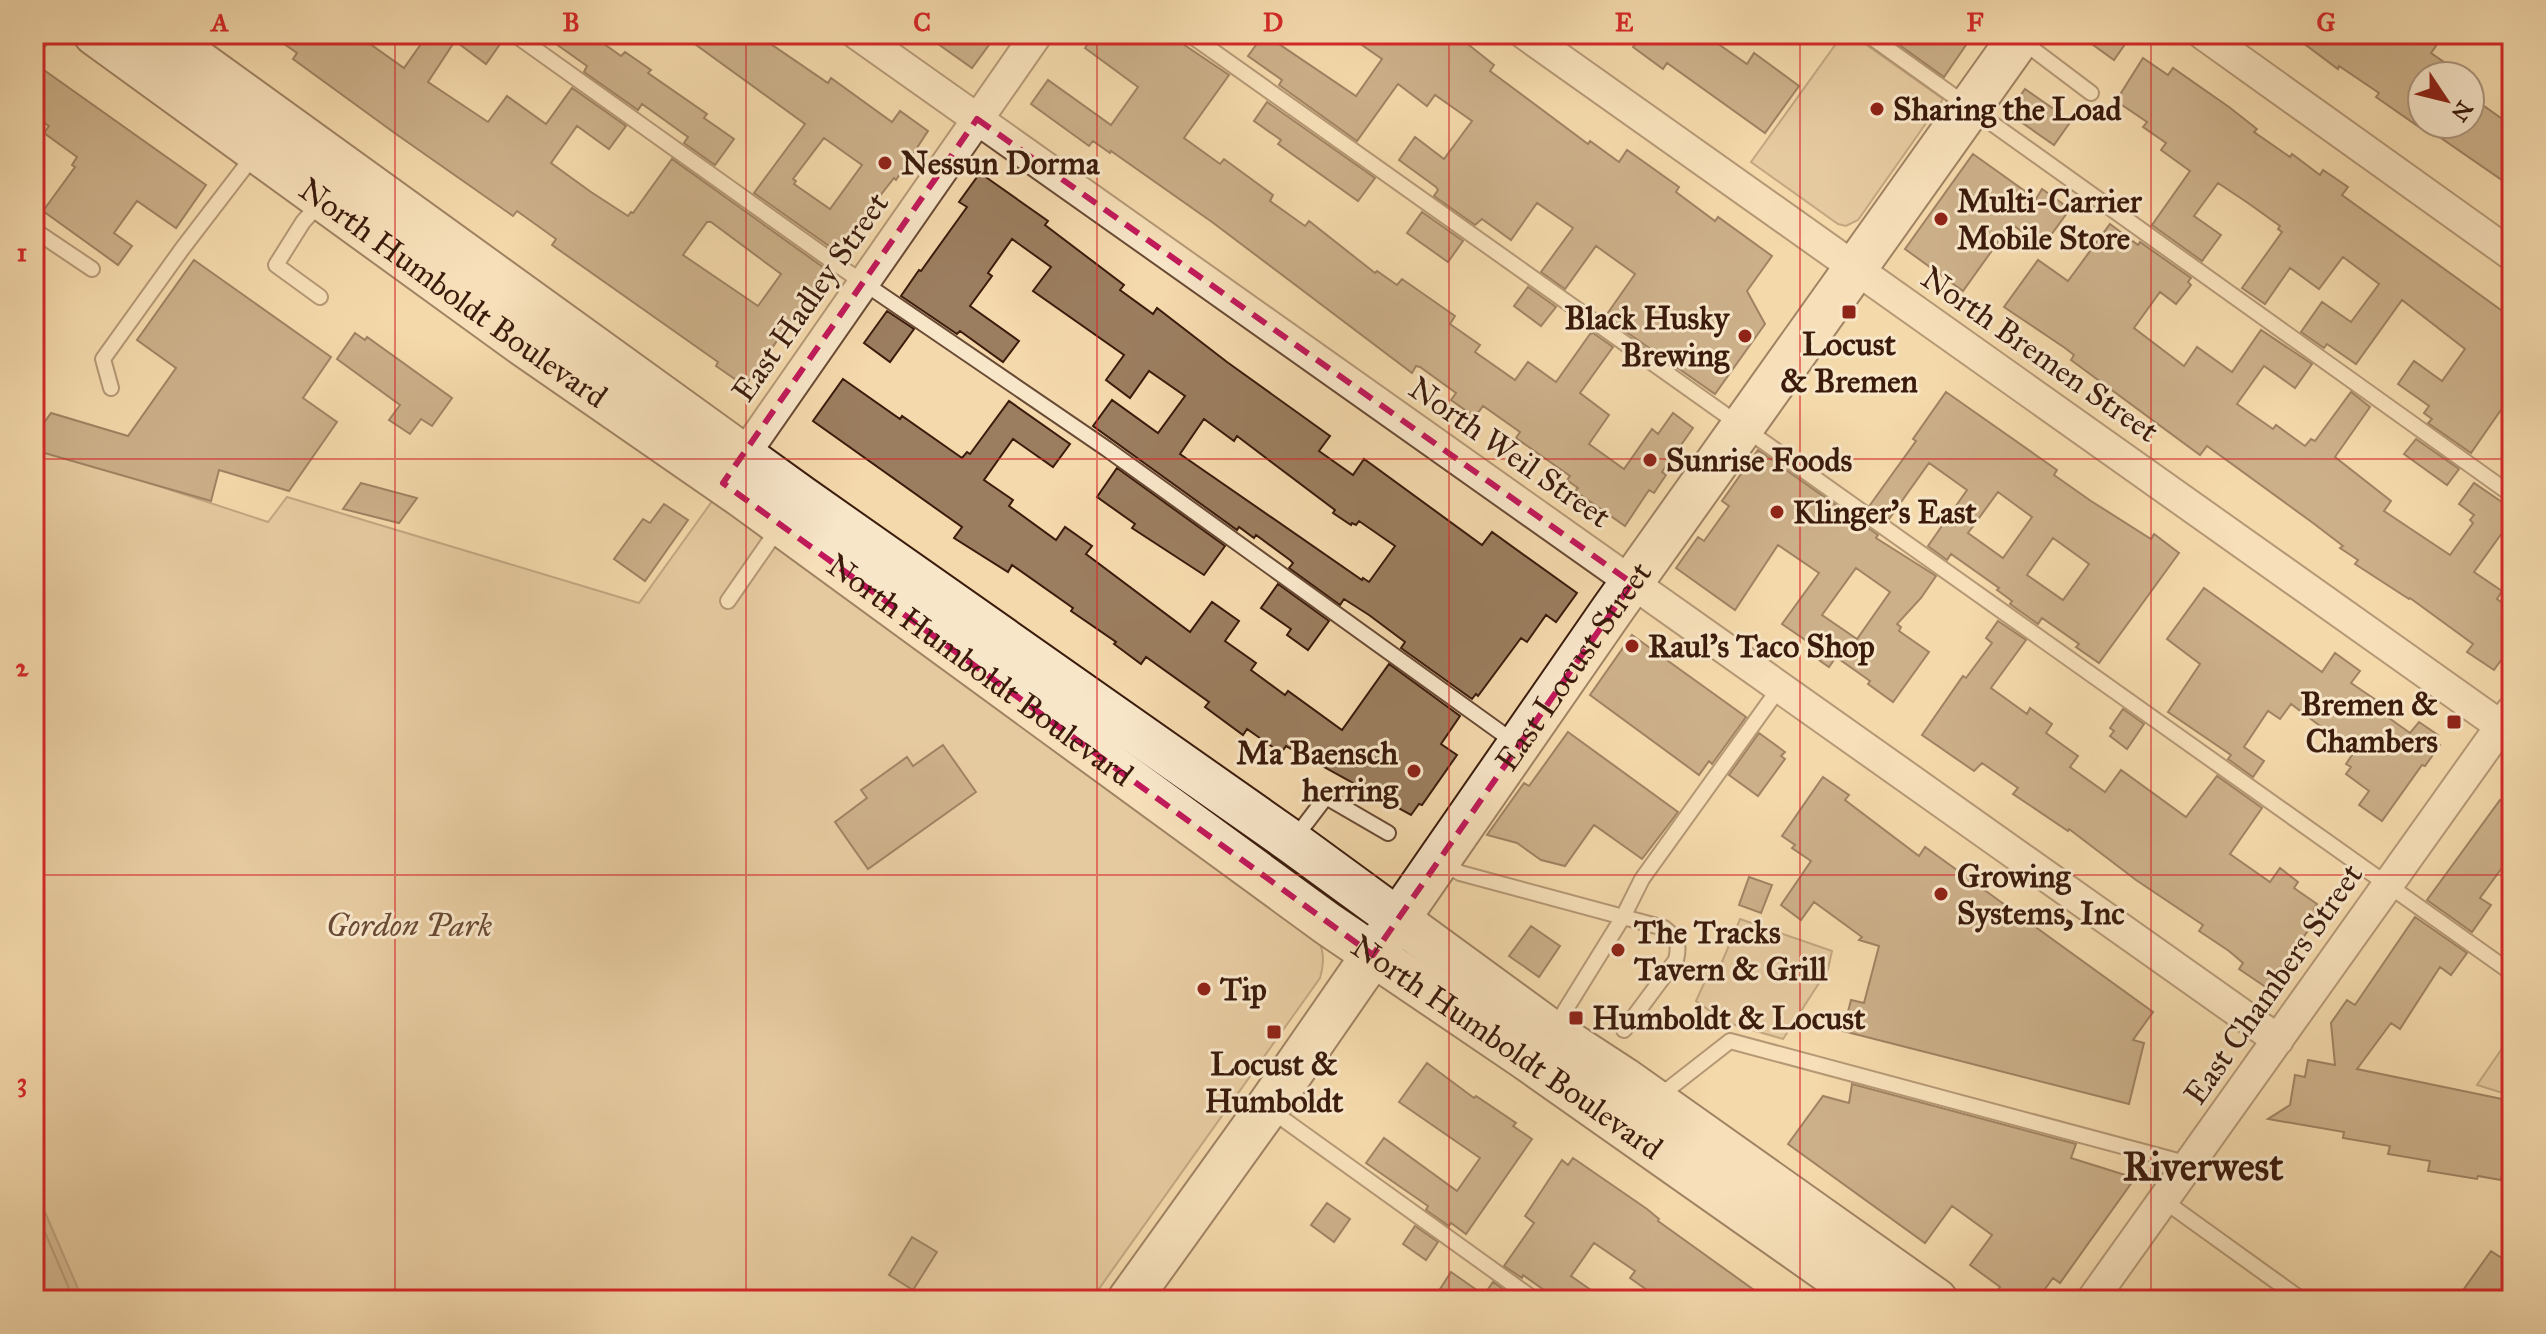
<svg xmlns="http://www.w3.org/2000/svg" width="2546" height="1334" font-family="'IM FELL Great Primer',serif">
	<rect width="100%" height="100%" fill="#f4d9ac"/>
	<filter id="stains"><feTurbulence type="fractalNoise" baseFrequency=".0025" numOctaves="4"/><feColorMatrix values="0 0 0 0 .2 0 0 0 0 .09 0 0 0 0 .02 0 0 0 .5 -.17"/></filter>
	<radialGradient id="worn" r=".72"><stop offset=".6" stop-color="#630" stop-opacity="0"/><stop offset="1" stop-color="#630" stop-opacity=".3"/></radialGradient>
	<!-- green -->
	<path fill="#d5b991" stroke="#886a4e" stroke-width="2" d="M1843 34H1851L1943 99 1858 220 1846 226 1838 224 1751 162Z
		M34 445 268 522 287 497 639 603 718 493 1315 933C1324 949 1325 960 1320 978L1091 1300H82L34 1189Z
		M1740 919 1832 951 1828 969 1783 1039 1725 1022 1696 1001 1710 970 1722 962Z
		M2512 1034V1096L2477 1085Z"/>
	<!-- water -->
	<path fill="#b59876" stroke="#84664c" stroke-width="2" d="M34 1187 83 1300H34Z"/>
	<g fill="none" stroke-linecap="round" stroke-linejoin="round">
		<!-- shore -->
		<path stroke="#785a41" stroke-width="2" d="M34 1207 74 1300"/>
	</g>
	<!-- building -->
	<path fill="#9b7e5f" stroke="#3b1b0c" stroke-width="2" fill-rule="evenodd" d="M270 34H356L404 68 428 34H504L505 37 486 64 455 41 428 82 488 122 507 96 546 124 572 88 626 126 609 149 577 126 551 163 591 192 628 216 631 212 633 213 672 159 827 270 745 386 716 366 718 362 552 245 556 239 517 211 513 216 396 134 293 59 297 53ZM707 222H711L781 274 758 306 683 255Z
		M542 34H590L621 56 625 52 651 70 648 73 707 114 704 118 734 139 715 165 684 143 688 137 642 104 638 110 584 72 587 66Z
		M681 34H756L828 83 831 78 892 122 900 111 928 131 896 180 894 178 876 201 839 253 754 193 805 124ZM824 138 862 165 830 209 794 184 796 181 793 179Z
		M924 34H997L972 68Z
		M1095 34H1168L1229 75 1184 138 1220 164 1224 159 1273 195 1270 201 1305 226 1309 221 1375 273 1377 271 1397 285 1402 279 1455 316 1450 324 1480 345 1475 352 1515 380 1528 362 1556 382 1590 334 1593 333 1613 347 1580 393 1609 415 1589 444 1624 469 1652 429 1658 434 1673 413 1693 428 1662 472 1666 475 1654 493 1649 490 1625 526 1575 491 1578 488 1567 480 1570 476 1516 438 1520 432 1483 406 1475 417 1451 400 1456 393 1420 367 1416 366 1412 373 1212 222 1111 151 1110 153 1093 141 1089 146 1031 104 1048 80 1111 125 1138 87 1085 48Z
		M1264 34 1356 96 1382 59 1346 34H1455L1494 65 1490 71 1588 144 1590 141 1619 162 1627 150 1679 187 1676 192 1715 221 1718 217 1772 256 1747 291 1765 324 1715 394 1605 317 1635 274 1596 246 1565 289 1541 272 1573 228 1537 203 1511 240 1482 219 1475 225 1434 196 1438 190 1436 187 1399 160 1415 137 1444 159 1472 121 1435 95 1427 106 1398 84 1357 141 1279 85 1282 80 1248 56Z
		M1642 34H1704L1747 64 1754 53 1799 86 1765 133 1667 63 1663 69 1633 47Z
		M1884 34H1951L1966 45 1944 77Z
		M2078 34H2132L2114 60Z
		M2291 34H2397L2411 44 2419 34 2436 46 2431 53 2464 76H2422V124H2470V96L2512 126V187L2422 125V129L2376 97 2379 93 2339 66 2338 69Z
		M2143 58 2168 75 2173 68 2229 107 2257 129 2254 132 2290 157 2292 154 2320 175 2323 170 2348 187 2342 195 2512 318V394L2471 453 2428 423 2432 419 2424 413 2429 406 2398 384 2414 361 2442 381 2465 349 2402 300 2356 364 2327 344 2324 348 2301 332 2322 302 2351 322 2379 284 2343 257 2319 289 2290 268 2265 304 2242 288 2282 232 2278 229 2280 226 2248 203 2218 183 2194 216 2221 235 2202 261 2152 225 2190 171 2161 150 2166 143 2143 127 2147 122 2116 101Z
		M34 63 206 185 176 228 137 201 114 233 132 246 118 265 43 211 75 167 72 165 77 157 44 133 49 126 34 116Z
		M2025 89 2071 121 2054 145 2008 113Z
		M1267 102 1375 178 1358 201 1278 144 1281 140 1254 121Z
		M1973 154 2036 199 2042 189 2070 209 2043 246 2011 224 1963 291 1905 249Z
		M980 173 1048 221 1045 225 1124 285 1120 290 1153 314 1157 308 1227 362 1330 436 1319 451 1353 475 1364 459 1482 545 1492 532 1577 593 1556 622 1546 615 1527 642 1521 638 1478 696 1476 694 1472 699 1401 648 1405 642 1369 615 1344 599 1340 605 1289 568 1293 563 1290 560 1256 535 1254 538 1239 527 1237 530 1093 426 1112 400 1158 433 1185 396 1149 371 1130 398 1106 380 1124 355 1033 291 1051 267 1012 239 988 273 992 276 970 306 1019 341 1003 362 960 331 957 334 901 296 919 270 921 271 967 207 959 202ZM1204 419 1234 441 1237 436 1335 510 1333 513 1351 525 1352 523 1356 525 1359 521 1395 546 1369 582 1363 578 1362 580 1180 454Z
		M1422 212 1463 241 1448 262 1407 233Z
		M2110 224 2138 245 2140 242 2191 278 2188 282 2191 285 2176 304 2160 292 2134 328 2184 366 2197 347 2232 372 2261 330 2312 364 2295 388 2264 366 2237 404 2273 429 2276 425 2305 446 2311 439 2315 441 2351 392 2370 407 2335 457 2391 501 2384 511 2450 555 2473 523 2470 520 2474 515 2459 504 2474 483 2512 509V539L2502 533 2474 572 2502 591 2497 599 2512 610V645L2494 670 2467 652 2473 644 2410 598 2409 599 2355 564 2358 560 2340 548 2343 546 2313 523 2207 446 2200 455 2071 360 2074 355 2065 348 2004 307 2038 260 2068 281Z
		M194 260 331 357 303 398 337 422 289 491 219 470 211 501 34 450V437L51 413 128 436 176 368 137 340Z
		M1528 287 1556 307 1541 326 1514 306Z
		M887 311 914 329 890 362 864 343Z
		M355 333 365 340 367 337 452 398 432 426 421 419 410 434 389 420 400 405 337 359Z
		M843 379 900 419 902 416 962 458 967 452 970 454 1009 401 1070 444 1053 467 1013 439 984 480 1013 500 1009 506 1056 540 1065 527 1092 546 1086 554 1190 632 1212 602 1239 621 1225 641 1256 663 1251 670 1285 695 1288 691 1342 730 1389 664 1460 716 1441 744 1457 755 1422 805 1419 804 1411 815 1286 746 1281 753 1247 729 1243 735 1205 707 1209 702 1146 657 1141 664 1114 644 1116 642 1071 611 1073 608 1012 565 1008 572 954 538 962 527 813 421Z
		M1946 392 2057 470 2054 475 2091 501 2151 539 2154 534 2179 553 2099 663 2076 647 2079 644 2042 618 2038 624 2010 604 2012 601 1997 590 1999 588 1951 554 1947 560 1928 546 1967 490 1929 463 1889 519 1870 505 1916 441 1913 439ZM1998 492 2032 517 2003 558 1968 533ZM2053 538 2089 564 2063 600 2027 575Z
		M2416 439 2459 469 2447 485 2404 454Z
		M1758 450 1878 535 1876 538 1936 576 1921 598 1897 624 1901 627 1899 631 1929 652 1893 702 1868 684 1870 681 1836 657 1829 667 1806 651 1811 644 1782 624 1819 573 1778 545 1735 610 1676 568 1698 537 1704 541 1729 506 1722 501ZM1856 568 1890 592 1857 639 1822 615Z
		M1117 468 1225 546 1204 575 1132 528 1135 524 1097 497Z
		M361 483 417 498 399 523 343 509Z
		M664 504 688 520 645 581 614 559 643 519 650 523Z
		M1278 584 1329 621 1308 650 1287 635 1291 629 1261 608Z
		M2204 588 2322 672 2335 653 2360 671 2351 683 2379 702 2375 708 2410 733 2419 722 2438 735 2434 741 2440 745 2425 766 2422 765 2382 821 2359 805 2369 791 2346 774 2351 767 2346 764 2352 755 2322 733 2324 729 2291 704 2280 719 2268 711 2244 747 2264 761 2253 777 2228 759 2231 755 2168 712 2200 664 2167 639Z
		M1998 621 2026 640 1991 688 2027 714 2030 708 2052 724 2046 733 2078 756 2070 767 2105 792 2121 770 2186 817 2217 776 2262 808 2230 854 2270 882 2280 868 2298 882 2294 888 2317 904 2314 909 2320 914 2267 988 2239 969 2243 963 2229 951 2199 931 2203 925 2136 880 2069 829 2068 831 2013 794 2018 788 1982 763 1974 771 1922 735 1963 676 1966 678 1992 643 1986 638Z
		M1632 635 1746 717 1712 764 1709 761 1699 775 1590 695Z
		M2123 709 2144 724 2127 749 2110 736 2114 731 2110 728Z
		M1568 732 1678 812 1642 859 1594 825 1565 866 1541 860 1517 843 1487 835 1524 783 1529 786Z
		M1759 733 1785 752 1781 756 1785 759 1758 796 1729 775Z
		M943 745 976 792 868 869 835 822 867 798 861 790 907 757 913 766Z
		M1823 777 1849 795 1845 800 1919 856 1925 847 2153 1012 2133 1040 2144 1043 2129 1104 1843 1031 1851 1000 1864 1003 1879 946 1859 940 1862 937 1814 902 1801 920 1781 905 1811 861 1792 848 1795 845 1782 836Z
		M2500 800 2512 809V854L2480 898 2491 905 2472 932 2427 900Z
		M1749 877 1772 885 1761 913 1739 905Z
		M2415 917 2467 953 2451 975 2440 967 2400 1029 2391 1023 2357 1069 2512 1101V1164L2504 1163 2501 1180 2478 1176 2477 1179 2428 1171 2430 1161 2388 1154 2390 1146 2343 1138 2344 1132 2268 1119 2290 1105 2295 1075 2305 1077 2308 1060 2335 1065 2331 1023 2347 1000 2355 1005Z
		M1531 926 1560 946 1539 977 1509 956Z
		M1427 1063 1474 1098 1476 1096 1516 1123 1513 1126 1532 1139 1466 1234 1451 1223 1449 1226 1426 1210 1428 1206 1366 1163 1384 1138 1457 1191 1480 1158 1399 1102Z
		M1852 1084 2076 1144 2071 1158 2135 1178 2060 1283 2053 1278 2037 1300H1991L2000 1287 1970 1265 1992 1235 1952 1206 1925 1243 1788 1144 1823 1096 1849 1103Z
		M1573 1158 1647 1209 1659 1219 1658 1221 1768 1300H1661L1630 1278 1635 1271 1594 1243 1571 1276 1605 1300H1558L1523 1275 1522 1278 1504 1266 1534 1223 1525 1216 1562 1160 1568 1165Z
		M1327 1203 1350 1219 1334 1242 1311 1225Z
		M1415 1226 1438 1242 1426 1260 1403 1244Z
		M912 1237 937 1252 913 1290 889 1275Z
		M2491 1251 2512 1265V1300H2456Z
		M1451 1272 1484 1295 1493 1282 1511 1295 1507 1300H1433Z"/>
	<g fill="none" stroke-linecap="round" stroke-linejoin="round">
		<defs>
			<path id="lane" d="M514 34 839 266 1107 449 1514 742
				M1189 34 2512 973
				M1867 34 2512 495
				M2022 41 2091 93
				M34 230 92 269
				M320 297 276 265 303 222 320 203
				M111 388 103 359 182 249 254 155
				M728 601 780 526
				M1294 839 1326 797 1388 833
				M1441 861 1460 873 1664 928C1677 938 1680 943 1676 960L1624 1030
				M1553 1030 1623 917 1642 879 1780 687
				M1657 1098 1730 1041 2189 1164
				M1269 1109 1535 1300
				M2163 1200 2302 1300"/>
			<path id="street" d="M857 34 2278 1040
				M1525 34 2512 734
				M2203 34 2512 255
				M34 35 35 34
				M732 472 1037 34
				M2092 1300 2511 712"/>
			<g id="secondary">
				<path id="s1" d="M95 34 521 343 742 496 1328 924 1524 1057 1869 1300"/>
				<path d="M160 34 801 497 1292 842 1552 1032 1624 1079 1936 1300"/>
				<path id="s2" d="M1129 1300 1267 1108 1612 610 2022 34"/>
			</g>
		</defs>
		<!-- lane casing -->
		<use href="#lane" stroke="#694a34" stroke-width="18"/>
		<!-- street casing -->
		<use href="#street" stroke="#694a34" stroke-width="34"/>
		<!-- secondary casing -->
		<use href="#secondary" stroke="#3b1b0c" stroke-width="46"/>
		<!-- lane -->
		<use href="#lane" stroke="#f8e6c9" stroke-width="14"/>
		<!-- street -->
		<use href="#street" stroke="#f8e6c9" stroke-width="30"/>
		<!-- secondary -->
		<use href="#secondary" stroke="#f8e6c9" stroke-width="42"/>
	</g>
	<!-- marked area -->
	<path d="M0 0H2546V1334H0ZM977 119 1632 583 1373 955 723 483Z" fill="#f4d9ac" fill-opacity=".55" fill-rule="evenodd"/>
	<path fill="none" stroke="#c2185b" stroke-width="6" stroke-dasharray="16 10" stroke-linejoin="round" d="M977 119 1632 583 1373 955 723 483Z"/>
	<!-- grid -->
	<path fill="none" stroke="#d62828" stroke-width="2" stroke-opacity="0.55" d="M395 34V1300M746 34V1300M1097 34V1300M1449 34V1300M1800 34V1300M2151 34V1300M34 459H2512M34 875H2512"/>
	<!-- markers -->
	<g fill="#8f2418" stroke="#f8e6c9" stroke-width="3">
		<circle cx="1877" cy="109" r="8"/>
		<circle cx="885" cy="163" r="8"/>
		<circle cx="1941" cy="219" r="8"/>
		<rect x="1841" y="304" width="16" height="16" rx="4"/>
		<circle cx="1745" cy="336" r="8"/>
		<circle cx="1650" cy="460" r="8"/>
		<circle cx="1777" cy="512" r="8"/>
		<circle cx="1632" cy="646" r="8"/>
		<rect x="2446" y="714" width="16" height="16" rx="4"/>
		<circle cx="1414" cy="771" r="8"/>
		<circle cx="1941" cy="894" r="8"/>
		<circle cx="1618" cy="950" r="8"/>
		<circle cx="1204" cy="989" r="8"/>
		<rect x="1568" y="1010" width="16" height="16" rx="4"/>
		<rect x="1266" y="1024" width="16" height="16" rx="4"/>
	</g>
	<g text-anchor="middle" stroke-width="6" stroke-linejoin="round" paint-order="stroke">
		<!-- poi labels -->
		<g font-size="32" font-weight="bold" fill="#3b1b0c" stroke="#f8e6c9" text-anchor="start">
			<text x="1893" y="120">Sharing the Load</text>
			<text x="901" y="174">Nessun Dorma</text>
			<text x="1957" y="212">Multi-Carrier<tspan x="1957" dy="37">Mobile Store</tspan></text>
			<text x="1729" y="329" text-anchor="end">Black Husky<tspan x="1729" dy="37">Brewing</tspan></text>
			<text x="1849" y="355" text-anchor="middle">Locust<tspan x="1849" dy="37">&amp; Bremen</tspan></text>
			<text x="1666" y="471">Sunrise Foods</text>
			<text x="1793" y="523">Klinger's East</text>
			<text x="1648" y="657">Raul's Taco Shop</text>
			<text x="2438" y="715" text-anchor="end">Bremen &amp;<tspan x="2438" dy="37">Chambers</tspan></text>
			<text x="1398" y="764" text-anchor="end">Ma Baensch<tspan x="1398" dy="37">herring</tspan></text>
			<text x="1957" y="887">Growing<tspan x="1957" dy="37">Systems, Inc</tspan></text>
			<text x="1634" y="943">The Tracks<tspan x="1634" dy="37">Tavern &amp; Grill</tspan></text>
			<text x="1220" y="1000">Tip</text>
			<text x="1592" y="1029">Humboldt &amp; Locust</text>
			<text x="1274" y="1075" text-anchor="middle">Locust &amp;<tspan x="1274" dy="37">Humboldt</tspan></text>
		</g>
		<!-- street labels -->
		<g font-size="32" fill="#3b1b0c" stroke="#f8e6c9">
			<text dy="11" stroke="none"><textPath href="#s1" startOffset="442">North Humboldt Boulevard</textPath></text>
			<text transform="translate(810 297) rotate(-55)" y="11">East Hadley Street</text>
			<text transform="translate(2040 354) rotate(35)" y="11">North Bremen Street</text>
			<text transform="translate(1510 452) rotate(35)" y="11">North Weil Street</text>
			<text dy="11" stroke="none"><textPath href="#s2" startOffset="774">East Locust Street</textPath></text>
			<text dy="11" stroke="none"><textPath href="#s1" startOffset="1090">North Humboldt Boulevard</textPath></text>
			<text transform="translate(2273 984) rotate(-55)" y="11">East Chambers Street</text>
			<text dy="11" stroke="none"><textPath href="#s1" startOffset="1738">North Humboldt Boulevard</textPath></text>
		</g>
		<!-- park labels -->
		<g font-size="32" font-style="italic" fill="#694a34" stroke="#f8e6c9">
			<text x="409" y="936">Gordon Park</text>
		</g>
		<!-- district labels -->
		<g font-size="40" font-weight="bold" fill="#3b1b0c" stroke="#f8e6c9">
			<text x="2203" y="1180">Riverwest</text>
		</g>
	</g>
	<!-- margin -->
	<rect width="2546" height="1334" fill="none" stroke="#f4d9ac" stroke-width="88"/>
	<!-- north arrow -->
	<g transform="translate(2446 100) rotate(125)"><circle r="38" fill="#f8e6c9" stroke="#ac957d" stroke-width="2"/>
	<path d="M0-6L14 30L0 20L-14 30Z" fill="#8f2418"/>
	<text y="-12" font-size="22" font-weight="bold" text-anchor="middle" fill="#3b1b0c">N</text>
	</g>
	<rect x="44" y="44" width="2458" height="1246" fill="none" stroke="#d62828" stroke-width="3"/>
	<g font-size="26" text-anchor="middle" font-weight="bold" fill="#d62828">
		<text x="220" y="31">A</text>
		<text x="571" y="31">B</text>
		<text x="922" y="31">C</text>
		<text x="1273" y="31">D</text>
		<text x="1624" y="31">E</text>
		<text x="1975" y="31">F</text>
		<text x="2326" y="31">G</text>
		<text x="22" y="261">1</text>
		<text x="22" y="676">2</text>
		<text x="22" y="1091">3</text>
	</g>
	<rect width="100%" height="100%" filter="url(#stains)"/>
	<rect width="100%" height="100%" fill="url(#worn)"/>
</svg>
